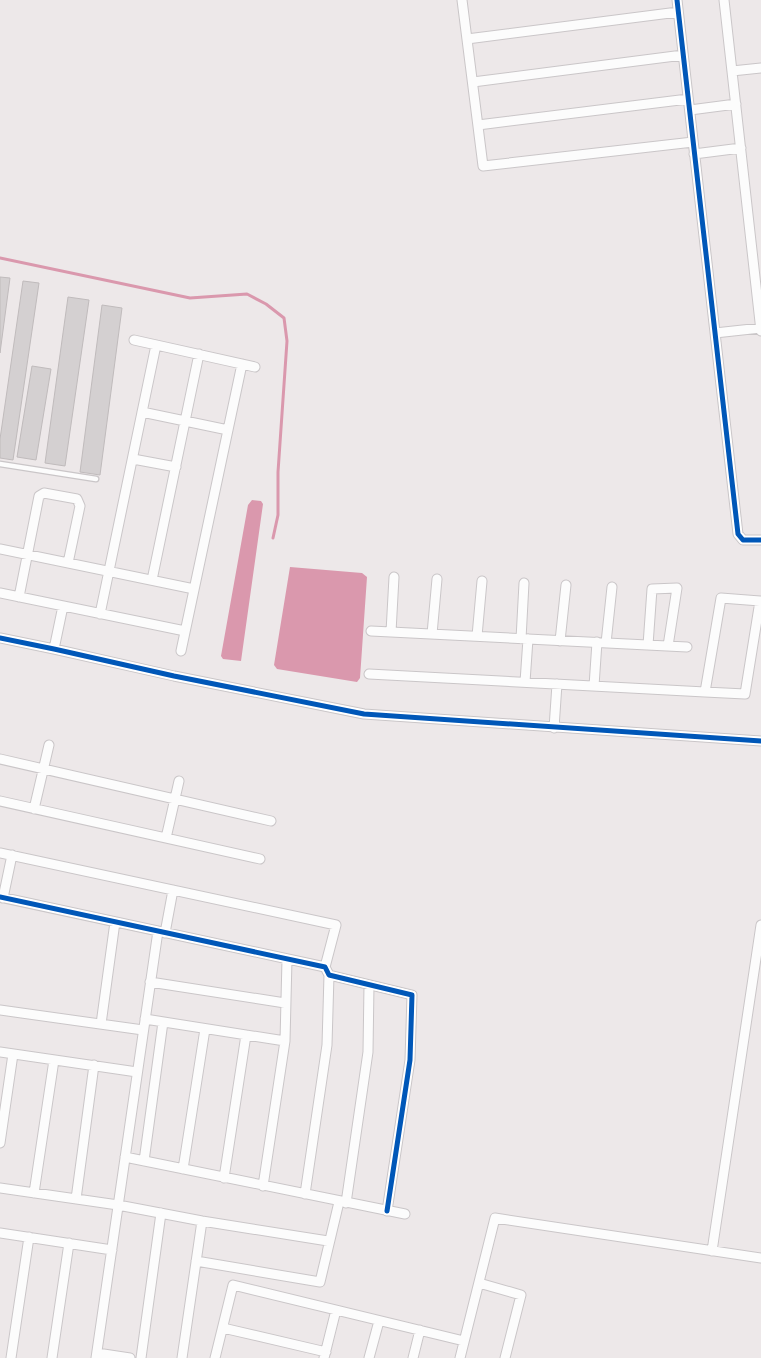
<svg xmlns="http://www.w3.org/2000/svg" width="761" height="1358" font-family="'DejaVu Sans',sans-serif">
	<rect width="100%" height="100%" fill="#ede8e9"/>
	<!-- water -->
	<path fill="#da98ad" d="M252 500 261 501 263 504 241 661 223 659 221 656 248 505Z
		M290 567 362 573 367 577 360 678 357 682 277 669 274 665Z"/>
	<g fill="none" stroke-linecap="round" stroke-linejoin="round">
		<!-- stream -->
		<path stroke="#da98ad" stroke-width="3" d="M0 258 190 298 247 294 266 304 284 318 287 341 278 472V515L273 538"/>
	</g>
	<!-- building -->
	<path fill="#d4d0d1" stroke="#c0bbbc" d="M0 277 10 278 0 353Z
		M23 281 39 283 13 460 0 458V439Z
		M68 297 89 300 65 466 45 463Z
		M102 305 122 308 100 475 80 472Z
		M32 366 51 369 36 460 17 457Z"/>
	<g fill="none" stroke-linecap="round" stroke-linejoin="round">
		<defs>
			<path id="service" d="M0 464 96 479"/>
			<path id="minor" d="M462 0 483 166 693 142
				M677 0 738 534 743 540H761
				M724 0 761 331
				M467 39 678 12
				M732 71 761 68
				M473 82 683 55
				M690 110 736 104
				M478 125 688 99
				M694 154 741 148
				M715 333 761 328
				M134 340 255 367
				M142 412 228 430
				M133 459 176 467
				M0 549 194 589
				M152 580 199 354
				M0 593 185 631
				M19 597 39 496 44 493 77 499 80 506 68 563
				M100 614 156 345
				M371 631 687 647
				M391 632 394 577
				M432 634 437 579
				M477 636 482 581
				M0 638 54 649 174 676 364 714 761 741
				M521 639 524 583
				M560 641 566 585
				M606 643 612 587
				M648 645 652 589 677 588 668 646
				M54 649 63 606
				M181 651 242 364
				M369 674 705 692 745 694 760 601 721 598 705 692
				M525 682 528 639
				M594 686 597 642
				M554 728 557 684
				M0 759 271 821
				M0 801 260 859
				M34 809 49 745
				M166 838 179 781
				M0 853 336 925 325 967
				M0 897 325 967 329 975 412 995 410 1060 387 1211
				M3 898 12 855
				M165 933 173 890
				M150 982 285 1003
				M0 1010 143 1030
				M145 1019 285 1041
				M101 1024 115 922
				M0 1052 137 1072
				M0 1143 13 1054
				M125 1157 405 1214
				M144 1161 163 1022
				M183 1169 205 1029
				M224 1178 246 1035
				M263 1186 285 1041 287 959
				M0 1188 118 1205 202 1221 328 1241
				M34 1193 54 1060
				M305 1194 327 1045 329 975
				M76 1199 94 1065
				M346 1203 368 1052 369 985
				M0 1233 112 1250
				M712 1251 761 925
				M196 1261 320 1282 339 1202
				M479 1283 521 1295 505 1358
				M223 1328 326 1352
				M97 1353 130 1358
				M11 1358 29 1237
				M52 1358 69 1243
				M96 1358 158 931
				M141 1358 161 1213
				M182 1358 202 1221
				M215 1358 233 1285 464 1341
				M324 1358 336 1310
				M369 1358 379 1321
				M413 1358 420 1330
				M460 1358 495 1218 761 1258"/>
		</defs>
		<!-- service casing -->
		<use href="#service" stroke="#cac6c8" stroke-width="7"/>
		<!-- minor casing -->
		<use href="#minor" stroke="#cac6c8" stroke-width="11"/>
		<!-- service -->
		<use href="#service" stroke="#fcfcfc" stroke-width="4.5"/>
		<!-- minor -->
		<use href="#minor" stroke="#fcfcfc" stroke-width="9"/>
		<defs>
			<path id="cycleway" d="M677 0 738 534 743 540H761
				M0 638 54 649 174 676 364 714 761 741
				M0 897 325 967 329 975 412 995 410 1060 387 1211"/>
		</defs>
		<!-- cycleway casing -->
		<use href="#cycleway" stroke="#fff" stroke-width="8"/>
		<!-- cycleway -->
		<use href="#cycleway" stroke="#0057b8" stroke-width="5"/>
	</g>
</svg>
